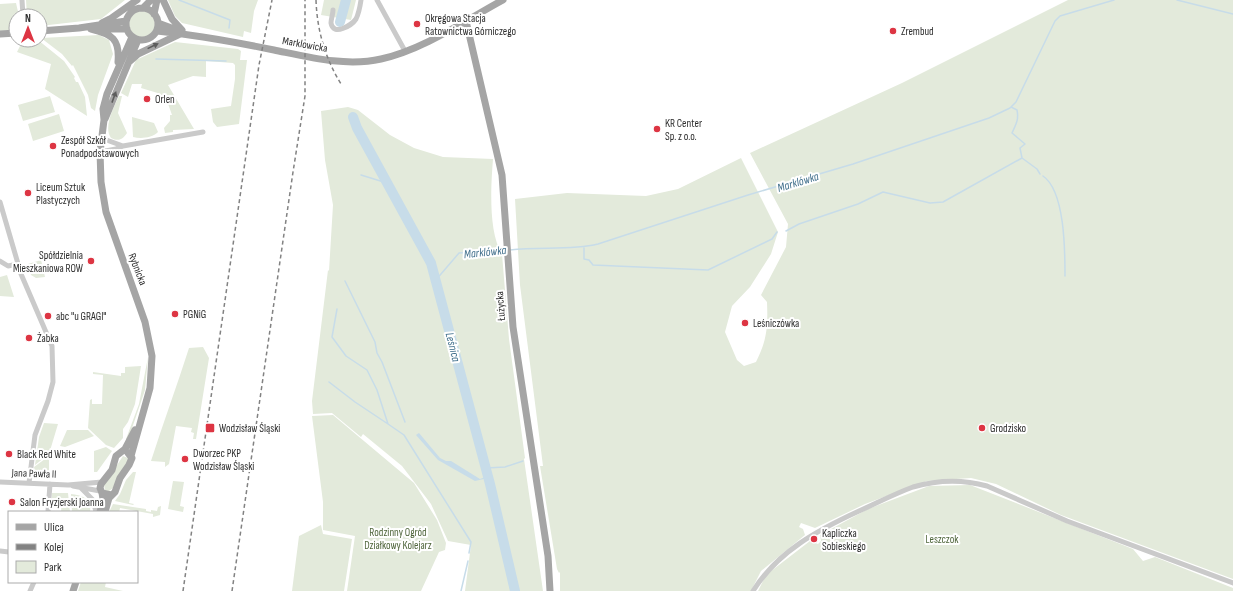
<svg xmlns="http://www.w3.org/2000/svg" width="1233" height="591" font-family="'Sofia Sans Condensed',sans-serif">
	<rect width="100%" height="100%" fill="#fff"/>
	<!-- green -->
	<path fill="#e3eadb" d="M26 0H125L101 19 40 26V16H27Z
		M168 0H258L254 11 251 33 244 31 243 37 182 23 175 16Z
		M324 0H356L351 20 321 15Z
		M1068 0H1233V579L1061 515 996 484 971 478 927 481 865 504 815 528 801 523 799 527 803 529 805 535 761 571 751 591H560V572L559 573 557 569 540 466H543L520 285 515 199 567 193 646 196 678 189 741 158 778 232 771 254 750 287 732 306 725 332 737 360 744 366 756 362C767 340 768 327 767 302L761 295 786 247 788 224 750 153 902 83Z
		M16 3 19 16H16V30L0 31V4Z
		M129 24a13 13 0 1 1 26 0a13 13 0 1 1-26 0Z
		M99 35 109 40 113 54 98 95 95 111 91 108 88 95 73 65 72 66 62 54 41 38Z
		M23 40H38L64 61 75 77 74 78 76 82H78L85 97 87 116 45 89 51 64 17 52Z
		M175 42 238 49 241 51 240 60H247L239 124 217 127 213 122 211 109 231 106 235 79V65L233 63 206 61V77L193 76 168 85 194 129 173 130V132L165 133 164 128 170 121V115H172L166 98 161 97V94L141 88 142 84H132L128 97 121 93 136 60Z
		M50 96 55 112 23 121 18 105Z
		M119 96H122L118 113 127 133C123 139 119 142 111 138 103 127 114 107 119 96Z
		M348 107 358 110 390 135 414 148 443 157 493 159C491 185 488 232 502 254L509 339 525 458 524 459 543 591H465L471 545 448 541 431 504 402 466 363 434 361 437 332 413 313 414 312 401 328 270 329 271 333 205 325 160 321 111Z
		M59 114 64 131 33 141 28 124Z
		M132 117 154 123 158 132C152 138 141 139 133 137Z
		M41 260 45 277 36 278 31 275 28 264Z
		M7 275 14 297 0 296V277Z
		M203 347 209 358 196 439H193L194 433 191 432 192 428 176 426 169 464 165 467V462L151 461C163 423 177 386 189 348Z
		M148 357 145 390 128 440 126 439 139 404Z
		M141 366 135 404 128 422 123 429V438L114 448 106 445 88 428 90 400 92 399V404H102L103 375 93 374V372L121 376V373H125V367Z
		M333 415 414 483 437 520 446 543 445 550 439 552 421 591H347L355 536 323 530V502L312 416Z
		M44 423 58 424 49 454 35 465 39 437Z
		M67 430H88L94 436 65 447 60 446Z
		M106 447 112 451 97 472H94V451Z
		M49 456V475H36L34 467Z
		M123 456 128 458V462L113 488 109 491H105L104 485Z
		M133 472H136L129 503 134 504 133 505 115 501 120 494 126 480Z
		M173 481 184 482 180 506 184 507 183 512 168 509Z
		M970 485 1133 549 1143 561 1155 557 1233 588V591H758L766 575 810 541 818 544 821 541 820 535 868 509 929 486Z
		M52 493H68L70 512H61L62 500H52Z
		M71 494C82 495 92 499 90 512H72Z
		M113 504 146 509V511L151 512V510L157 511 158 507 161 506 160 515 153 517V514L120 508 119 512H109Z
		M321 525 323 534 352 539 344 591H292L299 536Z
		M81 582H106L105 587 123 591H78Z"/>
	<!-- water -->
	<path fill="#c7dce9" d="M419 433 440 458 446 461H451L480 479 488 476V478L475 481 438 460 416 435Z"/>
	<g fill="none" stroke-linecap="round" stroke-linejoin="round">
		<!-- stream -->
		<path stroke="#c7dce9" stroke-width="1.5" d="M179 0 230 20 229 28
			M1177 0 1233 14
			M156 59 226 61
			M1011 107 1017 110C1019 120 1016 124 1012 133L1025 144 1020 148 1022 158 1037 169 1040 174
			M361 175 387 183
			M1043 176C1065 191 1065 251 1065 276
			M786 231 799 224 858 204 883 192 930 203 943 202 1022 158
			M584 248V259L589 260 593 265 708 270 772 239 777 232
			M510 250C540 246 569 251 598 244L748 195 853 164 989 118 1010 108 1016 102 1055 21 1060 16 1114 0
			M345 281 375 342 377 353 382 362 405 422
			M435 281 459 253 504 250
			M337 309 332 337 346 356 367 370 377 390 388 424 404 435 471 542 469 553
			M329 382 355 402 388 424
			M486 468 505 467 523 461
			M461 591 468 561"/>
		<!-- river -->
		<path stroke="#c7dce9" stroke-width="10" d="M340 22 346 0
			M353 117 357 128 431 263 490 484 515 591"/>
		<!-- minor -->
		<path stroke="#cacaca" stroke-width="5" d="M22 0 23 16
			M377 0 405 51
			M333 10C333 14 331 19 331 23 333 37 352 25 356 19 359 13 360 7 361 0
			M101 138 123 146
			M100 152 116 149 123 146 203 132
			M0 202 21 274 52 346 53 382 48 401 35 435 29 483
			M0 261 8 266 18 264
			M0 482 68 485 102 482
			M73 486 100 491
			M80 487 93 500 96 512
			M48 512 50 484
			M0 551 9 552
			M30 591 34 582
			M753 591C778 551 818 530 859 511 877 503 894 494 913 487 937 480 962 479 987 486L1067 521 1233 583"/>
		<!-- major -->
		<path stroke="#a5a5a5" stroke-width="7" d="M163 0 172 19 182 30
			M126 24a16 16 0 1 1 32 0a16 16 0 1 1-32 0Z
			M143 8 151 0
			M154 14 157 0
			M466 21 502 175 513 327 548 556 550 591
			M102 23 110 19 137 0
			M158 23 177 30
			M91 29C112 34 120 39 118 62
			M101 29H127
			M40 31 79 28 126 21
			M157 31C196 35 235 42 274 50 308 57 346 67 381 59 423 50 466 20 503 0
			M0 34 16 33
			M130 61 138 54 180 34
			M105 119 138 40
			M131 456 150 388 152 356 145 322 106 212 101 182 100 152 104 120 103 109 107 94 132 37
			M111 495 102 493 100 488 101 484 112 470 116 456 125 449 135 430
			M100 512 103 499 102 493
			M105 512 109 498 115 492 120 478 129 465 132 458 128 453
			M73 591 76 582"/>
		<!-- rail -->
		<path stroke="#828282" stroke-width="1.5" stroke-dasharray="4 3" stroke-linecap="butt" d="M316 0C317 30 325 58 341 84
			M183 591 259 65 272 0
			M232 591 293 172 305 96V0"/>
	</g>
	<!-- one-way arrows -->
	<defs><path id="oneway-solid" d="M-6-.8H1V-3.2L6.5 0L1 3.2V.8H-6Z"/></defs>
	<g fill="#5d5d5d">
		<use href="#oneway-solid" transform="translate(153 46) rotate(-26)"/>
		<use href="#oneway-solid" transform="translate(114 97) rotate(-70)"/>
	</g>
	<!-- markers -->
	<g fill="#dd3543" stroke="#fff" stroke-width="1.5">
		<circle cx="417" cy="24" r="4"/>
		<circle cx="893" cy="31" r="4"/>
		<circle cx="147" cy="99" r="4"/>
		<circle cx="657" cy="129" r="4"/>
		<circle cx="53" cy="146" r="4"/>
		<circle cx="28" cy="193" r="4"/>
		<circle cx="91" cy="261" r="4"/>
		<circle cx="175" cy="314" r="4"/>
		<circle cx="48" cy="316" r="4"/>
		<circle cx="745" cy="323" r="4"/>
		<circle cx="29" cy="338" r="4"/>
		<rect x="205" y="423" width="10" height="10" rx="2"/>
		<circle cx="982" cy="428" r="4"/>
		<circle cx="9" cy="454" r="4"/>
		<circle cx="185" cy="459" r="4"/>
		<circle cx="12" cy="502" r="4"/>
		<circle cx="814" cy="539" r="4"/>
	</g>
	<g text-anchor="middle" stroke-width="4" stroke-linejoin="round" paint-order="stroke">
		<!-- poi labels -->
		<g font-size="11" fill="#2d2d2d" stroke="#fff" text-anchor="start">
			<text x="425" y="22">Okręgowa Stacja<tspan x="425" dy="13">Ratownictwa Górniczego</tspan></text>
			<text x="901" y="35">Zrembud</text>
			<text x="155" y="103">Orlen</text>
			<text x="665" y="127">KR Center<tspan x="665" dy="13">Sp. z o.o.</tspan></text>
			<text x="61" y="144">Zespół Szkół<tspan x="61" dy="13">Ponadpodstawowych</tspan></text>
			<text x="36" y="191">Liceum Sztuk<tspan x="36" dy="13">Plastyczych</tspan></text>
			<text x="83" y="259" text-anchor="end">Spółdzielnia<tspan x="83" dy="13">Mieszkaniowa ROW</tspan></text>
			<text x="183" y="318">PGNiG</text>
			<text x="56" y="320">abc "u GRAGI"</text>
			<text x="753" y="327">Leśniczówka</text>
			<text x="37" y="342">Żabka</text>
			<text x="219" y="432">Wodzisław Śląski</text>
			<text x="990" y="432">Grodzisko</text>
			<text x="193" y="457">Dworzec PKP<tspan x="193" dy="13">Wodzisław Śląski</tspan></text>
			<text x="17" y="458">Black Red White</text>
			<text x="20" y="506">Salon Fryzjerski Joanna</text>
			<text x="822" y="537">Kapliczka<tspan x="822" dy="13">Sobieskiego</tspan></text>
		</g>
		<!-- street labels -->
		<g font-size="11" fill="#2d2d2d" stroke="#fff">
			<text transform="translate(305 44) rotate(10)" y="4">Marklowicka</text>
			<text transform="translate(138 269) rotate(69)" y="4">Rybnicka</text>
			<text transform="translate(500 306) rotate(-94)" y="4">Łużycka</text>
			<text transform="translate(34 473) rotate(2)" y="4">Jana Pawła II</text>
		</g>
		<!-- park labels -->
		<g font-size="11" fill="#50663c" stroke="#fff">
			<text x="398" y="536">Rodzinny Ogród<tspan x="398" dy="13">Działkowy Kolejarz</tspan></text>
			<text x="942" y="543">Leszczok</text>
		</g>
		<!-- water labels -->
		<g font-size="12" font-style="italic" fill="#3f6e8b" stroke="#fff">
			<text transform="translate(798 182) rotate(-17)" y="4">Marklówka</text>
			<text transform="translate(485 252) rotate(-6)" y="4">Marklówka</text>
			<text transform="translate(453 347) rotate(76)" y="4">Leśnica</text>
		</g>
	</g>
	<!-- legend -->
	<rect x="8" y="511" width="130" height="72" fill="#ffffff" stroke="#ababab"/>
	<rect x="16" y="524" width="20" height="6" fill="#a5a5a5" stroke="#ababab"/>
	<text x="44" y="531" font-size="12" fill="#2d2d2d">Ulica</text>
	<rect x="16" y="544" width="20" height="6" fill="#828282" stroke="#ababab"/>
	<text x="44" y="551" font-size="12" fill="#2d2d2d">Kolej</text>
	<rect x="16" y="561" width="20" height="12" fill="#e3eadb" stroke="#ababab"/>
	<text x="44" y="571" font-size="12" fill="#2d2d2d">Park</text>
	<!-- north arrow -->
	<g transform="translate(28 28)"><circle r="19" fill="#ffffff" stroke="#ababab"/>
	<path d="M0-3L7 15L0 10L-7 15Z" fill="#dd3543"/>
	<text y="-6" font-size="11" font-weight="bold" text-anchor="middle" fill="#2d2d2d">N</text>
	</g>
</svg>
